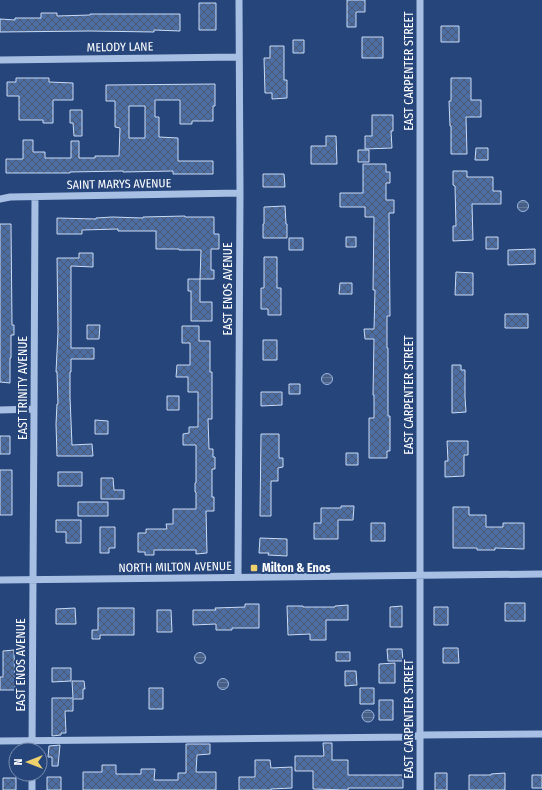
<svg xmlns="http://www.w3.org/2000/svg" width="542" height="790" font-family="'Fira Sans Condensed',sans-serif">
	<defs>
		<pattern id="water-rules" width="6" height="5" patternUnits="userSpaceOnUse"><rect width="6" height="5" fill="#475f86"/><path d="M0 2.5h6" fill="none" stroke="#637798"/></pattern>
		<pattern id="building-cross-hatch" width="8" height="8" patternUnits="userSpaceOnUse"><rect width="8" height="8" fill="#4d6ea4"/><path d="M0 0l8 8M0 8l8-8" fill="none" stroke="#4c5a6f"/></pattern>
	</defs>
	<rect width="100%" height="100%" fill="#25457b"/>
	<!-- water -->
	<path fill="url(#water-rules)" stroke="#9cb9e5" d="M517.5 206a5.5 5.5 0 1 1 11 0a5.5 5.5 0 1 1-11 0Z
		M321.5 379a5.5 5.5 0 1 1 11 0a5.5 5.5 0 1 1-11 0Z
		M194.5 658a5.5 5.5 0 1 1 11 0a5.5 5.5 0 1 1-11 0Z
		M217.5 684a5.5 5.5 0 1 1 11 0a5.5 5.5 0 1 1-11 0Z
		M362 716a6 6 0 1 1 12 0a6 6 0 1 1-12 0Z"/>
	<!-- building -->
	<path fill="url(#building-cross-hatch)" stroke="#cbdbf4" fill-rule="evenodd" d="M347 0H365V12H356V27H347Z
		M199 3H216V30H199Z
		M41 13H57V16L90 15V14H180V31L154 30V32L90 31 0 32V19L15 20V18H41Z
		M441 26H459V42H441Z
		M362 37H383V58H362Z
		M293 40H304V53H293Z
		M270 46H284V80H287V98L272 99V93H265L264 58H270Z
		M16 78H49V82L73 83V100H53V123H43V120H19V96H7V82H16Z
		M451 78H471V100H481V117H466L467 154H451V126H450L449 101H451Z
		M215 84V106H213V121H192V124H180V100H155V117H159V137L178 138V161H213V174H173V171L123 172V171L70 172V173H6V159H23V140H33V152H45V158H71V141H79V158H95V156H119L120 128 115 127V101H106V85ZM129 106H145V138H129Z
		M70 110H82V136H74L73 123H70Z
		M372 115H393V131H391L392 148 365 149V136H372Z
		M326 136H336L337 164H311V146H326Z
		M476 148H488V160H475Z
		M358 150H369V162H358Z
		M363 164H386V172H390V183H386V200H394V213H389L390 316H387V348H388V416H390V451H387V458H369V418H374V395H373L374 339H365L364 329H374L375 290H373L374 217H365V207H340V193H363Z
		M453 171H467V177H493V191H501V204H472L473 240 453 241V226H456L455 186 453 185Z
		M263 174H284L285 187H263Z
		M285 206 286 224H287V238H263V224H264V207Z
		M185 216V217H214V234H219V249H211V270H214V279H200L201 250H179V249H156V231H118V229L82 230V234H57V218L96 219V218L112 217 143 218V217Z
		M0 224H11L12 325H14V335H11V358H10V383L0 382Z
		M346 237H356V247H346Z
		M486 237H498V249H486Z
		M289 238H303V250H289Z
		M535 249V264L508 265V250Z
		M79 253H93V267L71 266V348H94V359H71V372H70V397L72 445 92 444 93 456H57L56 424 57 404H58L57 372H56L58 332 57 258H79Z
		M264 257H277V288H281V315H268V309H261V288H264Z
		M456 272 473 273V295H455Z
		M188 279H200V302H212V321H191V291H188Z
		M340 283H352V294H339Z
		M505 314H528V328H505Z
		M87 325H100L99 339H87Z
		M182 326H199V341H210V372H212V419H208L209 449H213V457H215V469H212V497H214V511H206L207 553 196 554V550H154V555H145V552H138V533H146V529H167L166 524H173V509H196V492H195V483H196V445H183V434L189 433V427H198V392H188V377H176L177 365H190V343H182Z
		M263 340H277V360H263Z
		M452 365H461V370H465V397L466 412 452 413Z
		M289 384H300V394H289Z
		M261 392H282V405L261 406Z
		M167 396H179V410H167Z
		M95 420 108 421V434H95Z
		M261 434H279V458H283V467L278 468V481H271V516H260Z
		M0 436H10V454H0Z
		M447 441H468V455H464V476L445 477V461H448Z
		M346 453H358V465H346Z
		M0 470H12V515H0Z
		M58 472H82V486H58Z
		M101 478H113L114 490H124V499H101Z
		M78 502H108V516H78Z
		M341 506H354L353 520H338V539H314V523H321V508H341Z
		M453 507H469V515H486V527H503V523H524V549L495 548V550H477V548H453Z
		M56 520H81V543H66V532H56Z
		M371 523H385V541H371Z
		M100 527H115V548H109V553H100Z
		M260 538 287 539V556L268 555 269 553H259Z
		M505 603H525V621H505Z
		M245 604H259V628H232V630H216V624L193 625V610H216L215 608 245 607Z
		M348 605V620H326V640H310V634L288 635 287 606H303V607H335V606Z
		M402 606V627H390V607Z
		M434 607H448V625H434Z
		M75 608 76 624H56V609Z
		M98 608H134V635H100V639H92V630H98Z
		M157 610H171L172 632H157Z
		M443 648H458L459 663H443Z
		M387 649H402L403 661H388Z
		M14 650 15 690H0V677H3V651Z
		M336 652H350V661H336Z
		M395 663V683H379V664Z
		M52 668H71V681L52 682Z
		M345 671H356L357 685 345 686Z
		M72 681H84L85 689H83V699H73V711H65L66 733H61V735L52 736V698H73Z
		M149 688H163V709H149Z
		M360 688H374V704H360Z
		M379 700H393V720H379Z
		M323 743H332V760H348V775H403V788H348V790L313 789V771H295V756H324Z
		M186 744H210V754L197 755 196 772H216V790H83V772H102V765H116V774H141V769H155L154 780H178V773H186Z
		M60 745 58 766H52V757H48L49 746Z
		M255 760H270L271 768 292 767V788L271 789V790H239V777H255Z
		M435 773H447V790H435Z
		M505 773V790H469V775H491V774Z
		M532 775H542V788H532Z
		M47 777H61V790H47Z
		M3 778H16V790H3Z"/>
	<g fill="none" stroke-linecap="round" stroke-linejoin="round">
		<!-- minor -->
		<path stroke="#a8bfe4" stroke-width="7" d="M420 0V790
			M0 60 239 57
			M0 199 10 197 240 193
			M0 410 34 409
			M238 577 240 193 239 0
			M0 580 542 574
			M0 741 412 737 420 735 542 734
			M32 750 34 409 35 197
			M32 774V790"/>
	</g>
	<!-- markers -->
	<rect fill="#eed16d" stroke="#25457b" stroke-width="1.5" x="250" y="564" width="8" height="8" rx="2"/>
	<g text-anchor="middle" stroke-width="4" stroke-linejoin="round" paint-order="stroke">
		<!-- street labels -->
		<g font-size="12" fill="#fff" stroke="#25457b">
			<text transform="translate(120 47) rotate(-1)" y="4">MELODY LANE</text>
			<text transform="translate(409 71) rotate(-90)" y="4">EAST CARPENTER STREET</text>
			<text transform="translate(119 184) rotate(-1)" y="4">SAINT MARYS AVENUE</text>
			<text transform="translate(228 289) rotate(-90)" y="4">EAST ENOS AVENUE</text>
			<text transform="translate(23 388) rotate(-90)" y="4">EAST TRINITY AVENUE</text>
			<text transform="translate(409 395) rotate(-90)" y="4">EAST CARPENTER STREET</text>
			<text transform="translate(175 567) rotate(-1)" y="4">NORTH MILTON AVENUE</text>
			<text transform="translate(21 665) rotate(-90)" y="4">EAST ENOS AVENUE</text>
			<text transform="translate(409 719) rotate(-90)" y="4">EAST CARPENTER STREET</text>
		</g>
		<!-- poi labels -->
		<g font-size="12" font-weight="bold" fill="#fff" stroke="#25457b" text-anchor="start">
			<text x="262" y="572">Milton &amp; Enos</text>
		</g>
	</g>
	<!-- north arrow -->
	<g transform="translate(28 762) rotate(270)"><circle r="19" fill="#25457b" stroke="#7c8fb0"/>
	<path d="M0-3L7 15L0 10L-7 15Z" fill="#eed16d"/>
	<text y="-6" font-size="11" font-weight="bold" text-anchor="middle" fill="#ffffff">N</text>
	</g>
</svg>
